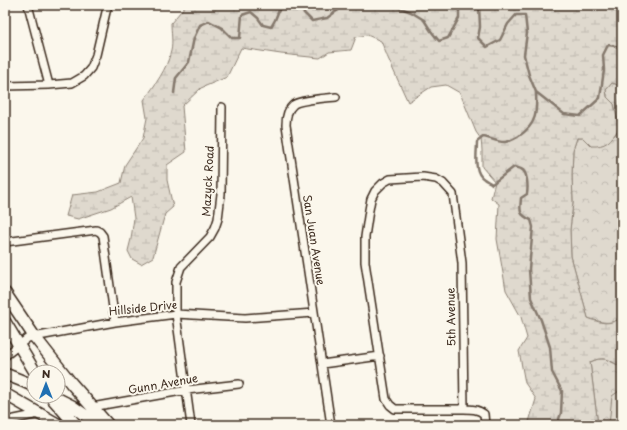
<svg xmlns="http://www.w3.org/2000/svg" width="627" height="430" font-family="'Playpen Sans',sans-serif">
	<defs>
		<pattern id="forest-crowns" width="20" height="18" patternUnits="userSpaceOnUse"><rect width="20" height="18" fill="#dfd9ce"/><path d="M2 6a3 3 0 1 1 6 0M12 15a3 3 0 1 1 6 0" fill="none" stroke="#c0bab0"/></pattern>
		<pattern id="wetland-marsh" width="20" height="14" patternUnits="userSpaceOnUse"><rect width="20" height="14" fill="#dfd9ce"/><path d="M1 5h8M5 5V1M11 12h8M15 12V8" fill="none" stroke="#c0bab0"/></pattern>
	</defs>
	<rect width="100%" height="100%" fill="#fbf7ec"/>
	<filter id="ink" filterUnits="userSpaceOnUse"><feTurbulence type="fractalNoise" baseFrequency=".025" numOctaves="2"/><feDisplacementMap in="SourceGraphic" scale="8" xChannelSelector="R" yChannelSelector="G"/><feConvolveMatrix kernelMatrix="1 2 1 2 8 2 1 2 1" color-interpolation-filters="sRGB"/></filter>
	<g filter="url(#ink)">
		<!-- forest -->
		<path fill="url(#forest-crowns)" stroke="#8d8276" d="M612 83 616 84 622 91 619 105 622 121V317C610 326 601 322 588 318L571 256 570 230 573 203 572 175 573 150 577 138H583L591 146 615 135 619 128 614 104 607 97 606 90Z
			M598 359H605L618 365 622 361V425H598L590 362Z"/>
		<!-- wetland -->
		<path fill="url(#wetland-marsh)" stroke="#8d8276" d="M186 5H622V91L616 84 612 83 606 90 607 97 614 104 619 128C611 141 606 147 591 146L583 138H577L573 150 572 175 573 203 570 230 571 256 588 318C600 323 610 326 622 317V361L618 365C607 359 603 356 590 362L598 425H528L536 399 525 383 519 351 527 338 521 317 506 290 497 239 499 204 491 198 495 182 482 167V150L481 139 476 132 460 93 446 85 431 87 408 102C399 82 389 62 381 41L367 35 356 37 351 50 329 52 320 58 281 54 241 48 227 77 201 88 182 106 186 152 167 165V180L173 207 165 214 153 257 141 264 132 259 128 251 131 239 134 218 131 197 111 208 78 219 66 216 72 195 98 192 121 183 125 165 143 138 147 118 144 100C155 85 167 69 171 51 173 43 171 31 171 23Z"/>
		<!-- pitch -->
		<path fill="#dfd9ce" stroke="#8d8276" d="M622 389V425H609L612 396Z"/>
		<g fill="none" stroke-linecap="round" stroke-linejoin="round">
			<!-- stream -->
			<path stroke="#85796d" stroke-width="2.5" d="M296 5 312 21 327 18 345 5
				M393 5 411 12 424 20 431 31 439 41 448 38 459 18V5
				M479 5 480 27 478 38 487 47 500 40 508 24 516 15H525L527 33 524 55 529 75 536 92 564 114 580 116 600 98 604 70 603 55 608 45 622 47
				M536 92C537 112 537 124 519 136 514 139 510 142 504 142 497 142 490 138 483 137L477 142C477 153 473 172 484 179 486 181 490 182 492 184L514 167C517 168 519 168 521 169 528 172 528 187 527 194L521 198C520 211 518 214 531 220L533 227 529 269 531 298 541 320 550 347 552 372 562 391 561 413 557 425
				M174 93 176 78 189 62 194 38 200 25 209 21 222 28 232 38H240L242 15 251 12 258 18 263 25 271 27 275 20 281 5"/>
			<defs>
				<path id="street" d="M28 5 49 85
					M5 86 49 85 72 83 84 76 91 68 96 55 106 12 108 5
					M5 242 96 230 100 232 103 236 115 322
					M5 356 28 338 115 322 176 314 245 318 314 313
					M322 364 380 356
					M92 407 187 390 239 384
					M464 409H395L390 405 386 399 365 262V237L369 210 371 199 375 191 383 183 390 179 423 177 436 179 443 183 453 194 462 263 464 409C471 409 478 409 484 414L485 425
					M5 421 39 414
					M191 425 176 314V282L181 267 210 237 215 228 218 219 221 194 222 107
					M331 425 286 125C286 118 287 110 293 105 298 100 328 98 336 97"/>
				<path id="primary" d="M5 293 34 336 71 383 108 425
					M5 322 35 372
					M5 374 25 382 34 386
					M5 394 59 425
					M52 396 72 406 99 425
					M53 399 76 425"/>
			</defs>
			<!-- street casing -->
			<use href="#street" stroke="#3b2a1e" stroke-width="10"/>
			<!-- primary casing -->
			<use href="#primary" stroke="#3b2a1e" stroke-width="14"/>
			<!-- street -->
			<use href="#street" stroke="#fbf7ec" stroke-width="7"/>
			<!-- primary -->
			<use href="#primary" stroke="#fbf7ec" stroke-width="11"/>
		</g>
	</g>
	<g text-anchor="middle" stroke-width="4" stroke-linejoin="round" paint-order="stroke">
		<!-- street labels -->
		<g font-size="11" fill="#3b2a1e" stroke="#fbf7ec">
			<text transform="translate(208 181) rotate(-87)" y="4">Mazyck Road</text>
			<text transform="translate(314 240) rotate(81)" y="4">San Juan Avenue</text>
			<text transform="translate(143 308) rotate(-6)" y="4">Hillside Drive</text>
			<text transform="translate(451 317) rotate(-91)" y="4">5th Avenue</text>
			<text transform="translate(163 384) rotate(-10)" y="4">Gunn Avenue</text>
		</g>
	</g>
	<!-- margin -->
	<rect width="627" height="430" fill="none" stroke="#fbf7ec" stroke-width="20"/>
	<rect x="10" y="10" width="607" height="410" fill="none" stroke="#3b2a1e" stroke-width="1.5" filter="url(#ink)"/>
	<!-- north arrow -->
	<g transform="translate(46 384)"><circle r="19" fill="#fbf7ec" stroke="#aea59a"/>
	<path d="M0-3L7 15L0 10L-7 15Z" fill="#1f6fb2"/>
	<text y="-6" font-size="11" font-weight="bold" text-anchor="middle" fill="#3b2a1e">N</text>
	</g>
</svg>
